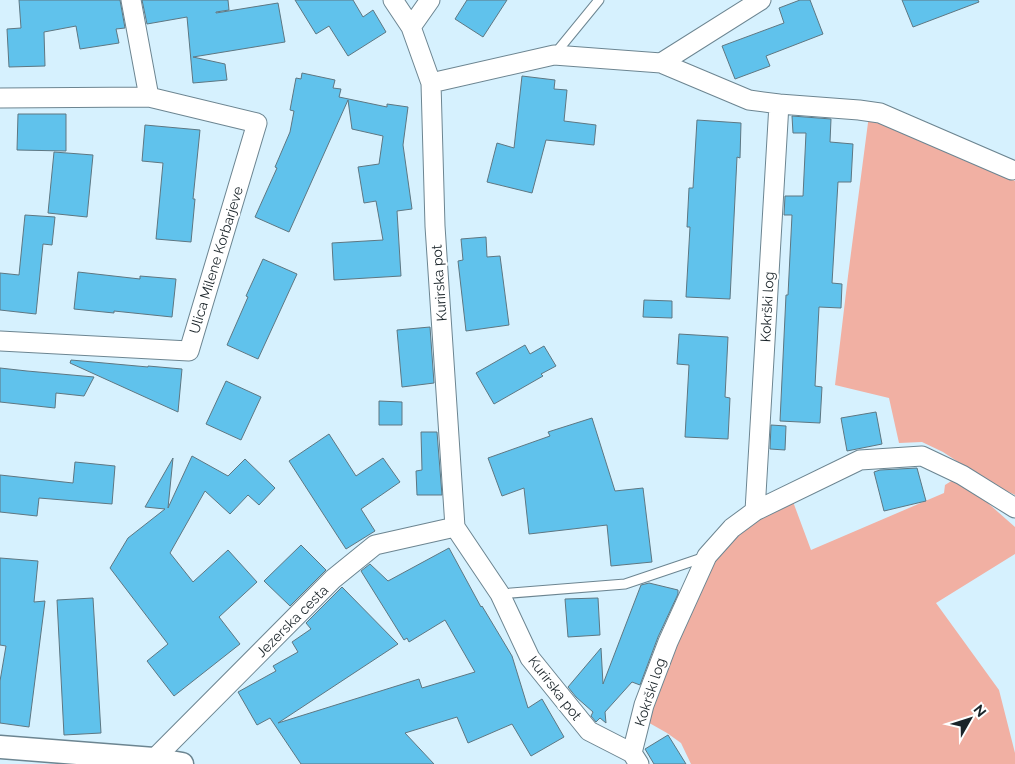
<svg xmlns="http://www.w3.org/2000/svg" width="1015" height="764" font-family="Raleway,sans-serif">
	<rect width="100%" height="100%" fill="#d6f1fe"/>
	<!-- green -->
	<path fill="#f1b0a3" d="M869 115 1008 176 1015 181V495L990 483 943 452 922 442 899 443 889 398 835 385 848 276Z
		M956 478 981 497 1015 527V554L936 603 999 690 1015 753V764H691L681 743 667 733 644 720 712 561 736 531 792 499 811 550 944 493 945 485Z"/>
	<!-- building -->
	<path fill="#60c2ec" stroke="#5e7782" d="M19 0H120L125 28 116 29 119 43 80 49 76 26 44 32 45 66 9 67 7 29 21 28Z
		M142 0H228L229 10 216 12V13L278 3 285 42 193 57 225 64 227 80 193 83 187 17 147 24Z
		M295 0H353L363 17 373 10 386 32 348 56 329 26 316 34Z
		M467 0H507L483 37 455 19Z
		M800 0H810L823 34 766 56 770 66 735 79 722 46 784 23 779 8Z
		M902 0H978L979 2 913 27Z
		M302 73 335 80 333 88 341 89 339 97 387 107V104L408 107 403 145 412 209 397 211 401 276 334 280 332 243 383 240 376 201 364 203 358 167 379 164 383 136 352 129 348 100 289 232 255 217 277 168 275 167 290 132 294 111 290 110 296 78 301 79Z
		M522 76 555 80 554 89 567 90 564 121 596 125 594 145 546 140 532 193 487 182 497 143 514 148Z
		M18 114H66V151L17 150Z
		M792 116 831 119 830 142 853 144 851 182H838L832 283 842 284 841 308 819 307 815 386 822 387 820 423 780 421 786 295H788L792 215H784L785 196H803L806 133H793Z
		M697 120 741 123 740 158 737 157 730 299 686 297 690 227H687L689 188H693Z
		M145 125 200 130 193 199H195L191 242 156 239 163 163 142 161Z
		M54 152 93 155 87 217 48 213Z
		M25 215 55 217 52 245 43 244 36 314 0 310V273L19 275Z
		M486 237 487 257 500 256 509 325 466 331 458 261 463 260 461 239Z
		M263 259 297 274 258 359 227 345 248 297 246 296Z
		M78 272 140 279V276L176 279 172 317 114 311V313L74 309Z
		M644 300 672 301V318L643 317Z
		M430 327 434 383 402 387 397 330Z
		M679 334 728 337 725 397 730 398 728 439 685 437 689 365 677 364Z
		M525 345 530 354 544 346 556 366 541 374 543 376 494 404 476 373Z
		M71 360 148 367V366L182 369 178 412 70 363Z
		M0 368 27 371 94 377 84 396 56 393 55 408 0 402Z
		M226 381 261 397 241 440 206 424Z
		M379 401 402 402V425H379Z
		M876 412 882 444 847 451 841 418Z
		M592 418 615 491 643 488 652 562 611 566 607 525 529 534 524 488 502 496 488 458 550 436 548 432Z
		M771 425 786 426 785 450 770 449Z
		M421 432H437L442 495H417L416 471 422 470Z
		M329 434 356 476 383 458 400 482 361 509 375 531 346 549 289 461Z
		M192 456 228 476 245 459 275 488 259 505 248 495 230 514 205 491 170 553 193 582 228 550 257 582 219 617 240 644 174 696 147 661 168 644 110 568 128 538 165 509 145 507 173 458 168 508Z
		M75 462 115 466 112 504 39 498 37 516 0 512V475L73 483Z
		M917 468 926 501 884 511 874 472 880 470Z
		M301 545 326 570 290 606 264 581Z
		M449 548 481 607 482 606 512 656 528 708 542 699 564 737 531 756 512 724 468 743 457 717 405 733 434 764H301L270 718 257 725 238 692 276 671 273 666 298 652 292 642 311 629 306 623 342 587 398 644 278 723 419 679 422 688 475 672 445 620 409 642 407 638 404 640 361 571 370 564 388 581Z
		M0 558 38 561 34 602 45 601 29 727 0 723V681L6 646 0 645Z
		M649 583 678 590V594L658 637 640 685 632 682 605 712 606 723 600 718 596 722 591 716 593 712 576 697 568 687 601 648 603 684 641 585Z
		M93 598 101 733 64 735 57 600Z
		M598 598 600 635 568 637 565 599Z
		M668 735 686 764H654L645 749Z"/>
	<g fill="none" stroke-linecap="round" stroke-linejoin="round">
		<defs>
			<path id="service" d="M554 55 599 0
				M500 594 625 584 705 557"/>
			<path id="minor" d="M393 0 411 27 430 0
				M411 27 431 83
				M0 98 149 97
				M779 104 859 110 880 113 1012 170
				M0 341 189 351 257 123 149 97 131 0
				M755 511 860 460 922 456 962 475 1015 508
				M632 753 644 705 668 642 707 556 732 528 755 511 779 104 749 100 661 63
				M154 759 333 579 375 545 455 527
				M639 764 632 753 589 731 530 658 500 594 455 527 435 226 431 83 554 55 661 63 761 0"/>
			<path id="tertiary" d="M0 747 154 759 182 764"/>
		</defs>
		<!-- service casing -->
		<use href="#service" stroke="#6c8591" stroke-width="11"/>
		<!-- minor casing -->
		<use href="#minor" stroke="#6c8591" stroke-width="21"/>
		<!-- tertiary casing -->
		<use href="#tertiary" stroke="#6c8591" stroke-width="25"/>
		<!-- service -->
		<use href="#service" stroke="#fff" stroke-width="9"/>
		<!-- minor -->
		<use href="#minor" stroke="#fff" stroke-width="19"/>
		<!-- tertiary -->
		<use href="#tertiary" stroke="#fff" stroke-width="22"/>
	</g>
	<g text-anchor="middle" stroke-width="4.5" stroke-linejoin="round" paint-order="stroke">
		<!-- street labels -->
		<g font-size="14" fill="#1a2429" stroke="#fff">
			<text transform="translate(216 260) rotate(-73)" y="5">Ulica Milene Korbarjeve</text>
			<text transform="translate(439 283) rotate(-94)" y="5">Kurirska pot</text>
			<text transform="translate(767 307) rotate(-87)" y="5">Kokrški log</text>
			<text transform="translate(292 621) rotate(-45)" y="5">Jezerska cesta</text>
			<text transform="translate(555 688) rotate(52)" y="5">Kurirska pot</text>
			<text transform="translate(650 692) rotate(-72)" y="5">Kokrški log</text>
		</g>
	</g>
	<!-- north arrow -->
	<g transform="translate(970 719) rotate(51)" stroke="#ffffff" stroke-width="4" paint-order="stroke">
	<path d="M0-4L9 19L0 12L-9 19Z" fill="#1a2429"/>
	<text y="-8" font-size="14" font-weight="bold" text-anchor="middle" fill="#1a2429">N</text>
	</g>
</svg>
